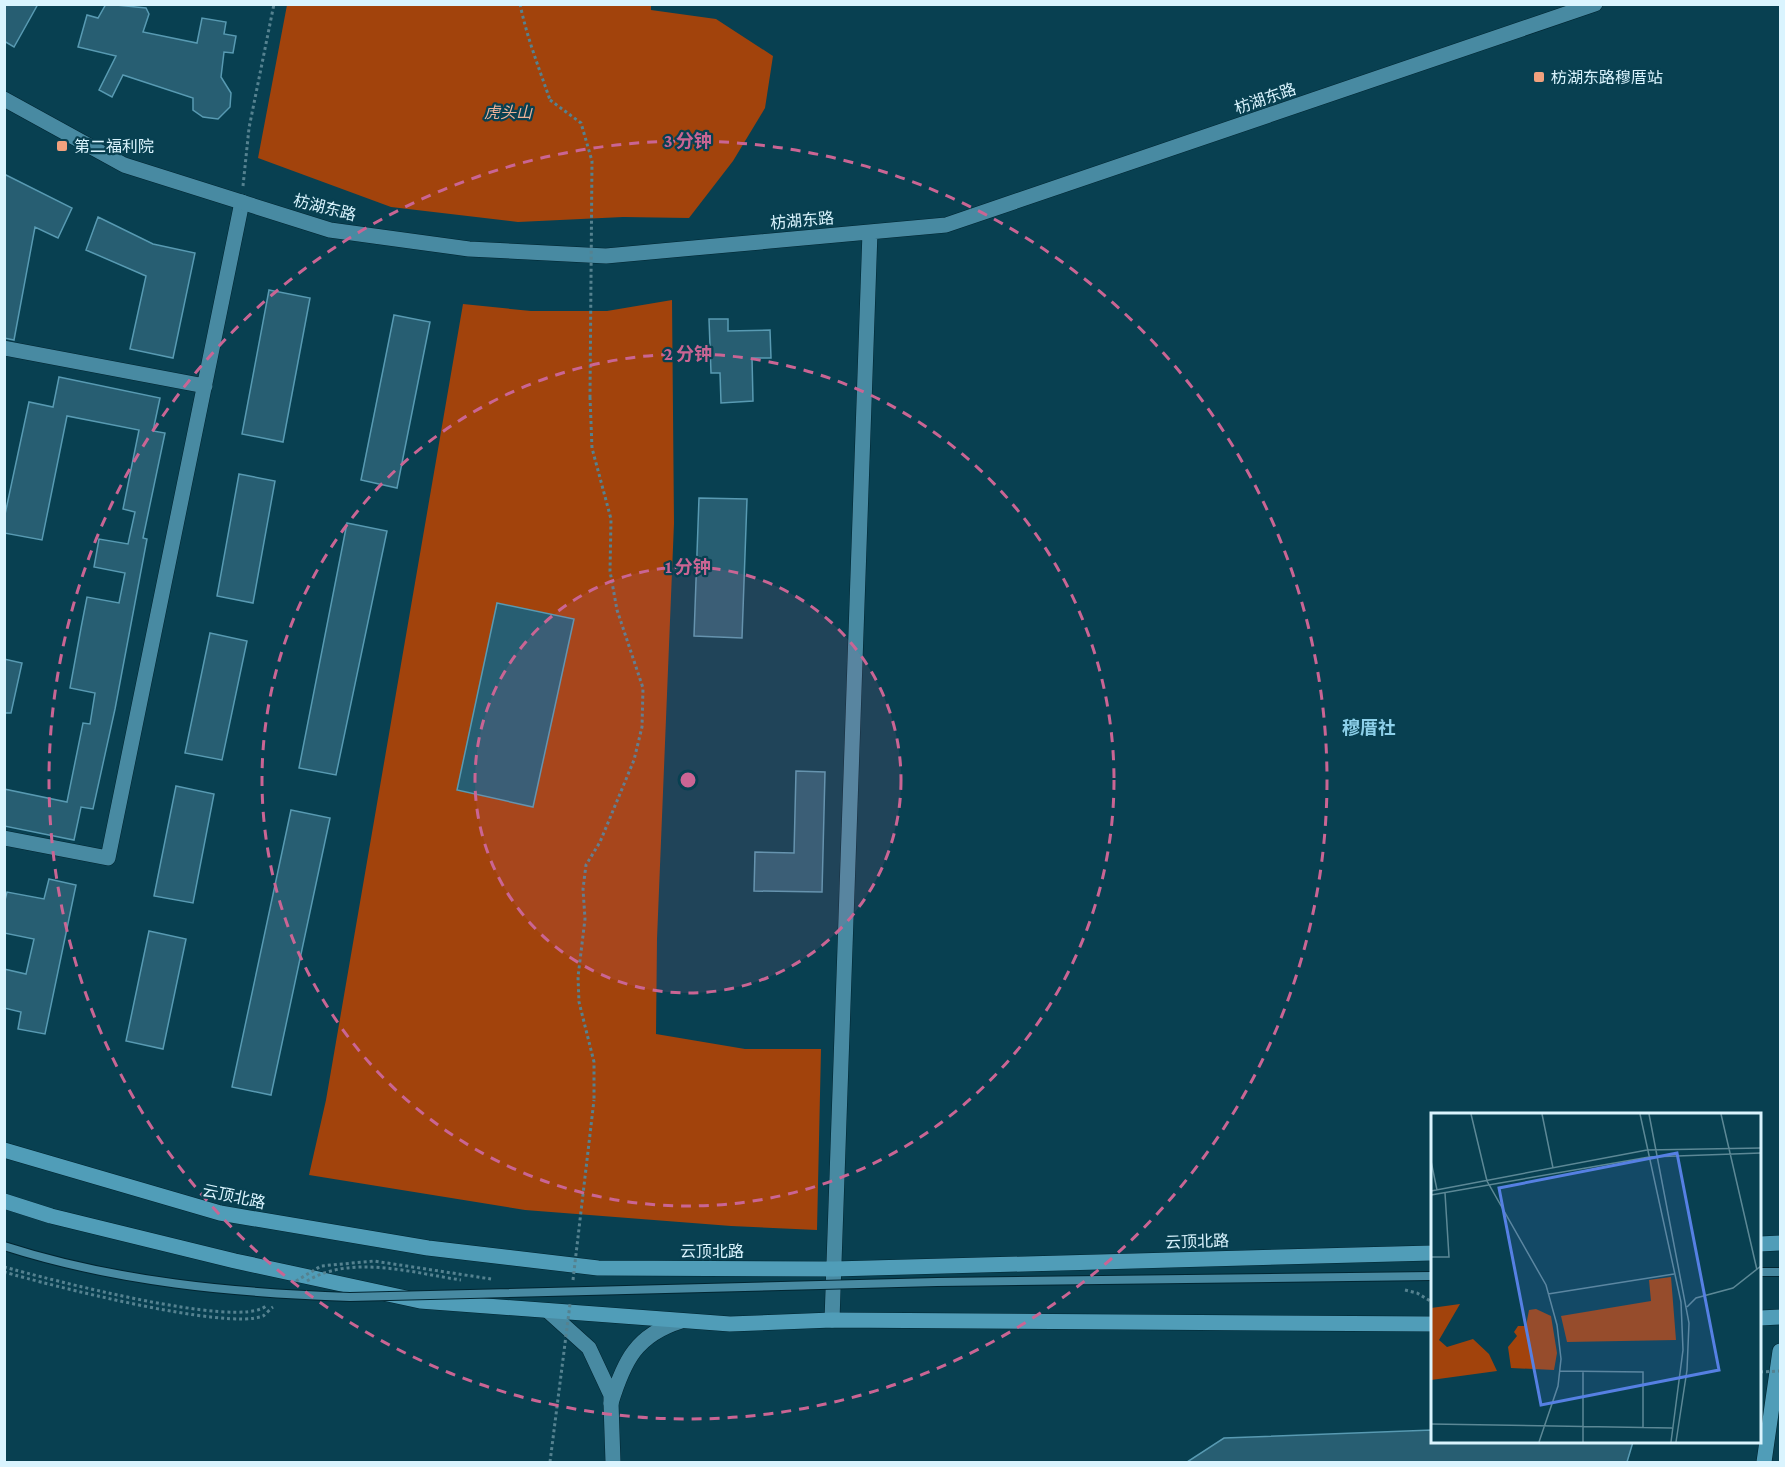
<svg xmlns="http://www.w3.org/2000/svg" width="1785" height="1467" font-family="'Crimson Pro','Noto Sans SC',serif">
	<rect width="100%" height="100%" fill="#084051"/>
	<!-- green -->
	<path fill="#a2430c" d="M287 5H651V10L716 19 773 56 765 108 733 161 689 218 623 217 518 222 391 207 258 158Z
		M672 300 674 523 657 939 656 1034 745 1049H821L817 1230 731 1226 525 1210 309 1175 326 1100 463 304 531 311H607Z"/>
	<!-- building -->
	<path fill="#275e72" stroke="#589ab2" stroke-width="1.5" d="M4 4H38L14 47 4 41Z
		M106 4 146 8 149 14 143 32 197 43 202 18 226 22 224 34 236 36 233 53 224 52 221 77 231 93 230 107 218 119 203 117 193 110V98L123 75 112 97 99 90 116 56 78 47 87 15 98 18Z
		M4 174 72 208 58 238 35 227 14 340 4 338Z
		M98 217 153 244 195 253 173 358 130 349 146 276 86 250Z
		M269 290 310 298 283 442 242 434Z
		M394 315 430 322 397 488 361 480Z
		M709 319H728V331L770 330 771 358H752L753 401 721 403 720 373H711Z
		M59 377 160 398 153 431 165 433 143 538 147 539 115 709 93 809 81 807 74 840 4 826V789L67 802 83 723 90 724 95 693 70 688 81 628 87 597 119 603 125 573 94 567 99 539 128 544 135 512 123 509 139 430 67 416 42 540 4 533V519L29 402 53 407Z
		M239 474 275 481 253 603 217 596Z
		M699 498 747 499 742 638 694 636Z
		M347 523 387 531 336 775 299 768Z
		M497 603 574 619 533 807 457 790Z
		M210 633 247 641 222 760 185 753Z
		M4 659 22 663 11 713H4Z
		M796 771 825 772 822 892 754 891 755 852 794 853Z
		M176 786 214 794 193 903 154 896Z
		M291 810 330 818 271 1095 232 1087Z
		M49 879 76 885 45 1034 18 1029 21 1012 4 1008V969L26 974 34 939 4 933V904L7 892 44 899Z
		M149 931 186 939 163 1049 126 1041Z
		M1432 1430V1442H1633L1627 1462H1187L1224 1438Z"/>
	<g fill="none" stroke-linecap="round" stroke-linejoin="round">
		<defs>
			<path id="service" d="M1760 1272H1780"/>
			<path id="minor" d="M4 348 205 386
				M4 838 108 858 242 202
				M611 1403 613 1462"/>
			<path id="tertiary" d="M4 99 124 165 330 230 469 249 606 256 946 225 1595 4
				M548 1311 589 1348 611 1395V1403
				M832 1320 870 232
				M611 1403C624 1361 636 1335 681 1321"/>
			<path id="secondary" d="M4 1150 220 1213 428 1248 598 1268 834 1269 1432 1253
				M4 1201 51 1216 235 1261 420 1301 730 1324 832 1320 1432 1324
				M1760 1244 1780 1243
				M1760 1318 1780 1317
				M1764 1462 1780 1351"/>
		</defs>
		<!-- service casing -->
		<use href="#service" stroke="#012531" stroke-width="10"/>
		<!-- minor casing -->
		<use href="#minor" stroke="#012531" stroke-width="16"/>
		<!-- tertiary casing -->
		<use href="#tertiary" stroke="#012531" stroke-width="16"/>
		<!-- secondary casing -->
		<use href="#secondary" stroke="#012531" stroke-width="16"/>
		<!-- path -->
		<path stroke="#558290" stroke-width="3" stroke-dasharray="3 3" stroke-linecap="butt" d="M520 4C527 38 539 68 550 100
			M243 186 249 128 274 4
			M590 397 592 448 611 519 610 571 617 610 643 688 642 727 634 760 600 842 586 865 583 889 585 919 578 977 579 1002 594 1062V1100"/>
		<!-- service -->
		<use href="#service" stroke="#488aa2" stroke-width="8"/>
		<!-- minor -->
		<use href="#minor" stroke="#488aa2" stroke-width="15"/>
		<!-- tertiary -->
		<use href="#tertiary" stroke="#488aa2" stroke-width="15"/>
		<!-- secondary -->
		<use href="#secondary" stroke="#509db8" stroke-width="15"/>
		<defs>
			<path id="service-bridge" d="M4 1246C116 1282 234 1293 350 1297L937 1282 1432 1276"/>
		</defs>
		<!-- service-bridge casing -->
		<use href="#service-bridge" stroke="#012531" stroke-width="10" stroke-linecap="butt"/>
		<!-- path-bridge -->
		<path stroke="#558290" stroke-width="3" stroke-dasharray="3 3" stroke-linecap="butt" d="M550 100 581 123 592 161 590 397
			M4 1267C45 1278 238 1330 266 1306
			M4 1272C49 1285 226 1331 263 1316 266 1314 270 1309 273 1307
			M573 1280 594 1100
			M296 1281 321 1266 374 1261 491 1279
			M307 1281C351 1254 413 1273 461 1280
			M1405 1290 1417 1293 1432 1302
			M1760 1372 1780 1371
			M550 1462 570 1304"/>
		<!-- service-bridge -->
		<use href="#service-bridge" stroke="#488aa2" stroke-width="8"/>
	</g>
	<!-- distance rings -->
	<circle cx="688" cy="780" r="213" fill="#ca6594" fill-opacity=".12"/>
	<g fill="none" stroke="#ca6594" stroke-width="3" stroke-dasharray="10 8">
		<circle cx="688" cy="780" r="213"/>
		<circle cx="688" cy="780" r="426"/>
		<circle cx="688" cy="780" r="639"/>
	</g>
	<!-- markers -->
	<g fill="#f1a17e" stroke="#084051" stroke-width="2">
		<rect x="1533" y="71" width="12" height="12" rx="3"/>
		<rect x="56" y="140" width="12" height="12" rx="3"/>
	</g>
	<g text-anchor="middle" stroke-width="4.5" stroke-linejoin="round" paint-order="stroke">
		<!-- poi labels -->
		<g font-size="16" fill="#daf4fe" stroke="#084051" text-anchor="start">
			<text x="1551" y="83">枋湖东路穆厝站</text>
			<text x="74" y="152">第二福利院</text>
		</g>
		<!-- street labels -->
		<g font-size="16" fill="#daf4fe" stroke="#084051">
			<text transform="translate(1265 98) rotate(-19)" y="6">枋湖东路</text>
			<text transform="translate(325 207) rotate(14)" y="6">枋湖东路</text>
			<text transform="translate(802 220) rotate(-5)" y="6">枋湖东路</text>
			<text transform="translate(234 1196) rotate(12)" y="6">云顶北路</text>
			<text transform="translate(1197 1241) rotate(-2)" y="6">云顶北路</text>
			<text x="712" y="1257">云顶北路</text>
		</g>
		<!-- park labels -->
		<g font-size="16" font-style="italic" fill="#ecb198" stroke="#084051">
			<text x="508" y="118">虎头山</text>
		</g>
		<!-- neighbourhood labels -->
		<g font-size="18" font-weight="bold" fill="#8dd0e9" stroke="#084051">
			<text x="1369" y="734">穆厝社</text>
		</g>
	</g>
	<!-- overview -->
	<g transform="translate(1431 1113)">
		<rect width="330" height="330" fill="#084051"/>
		<path d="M240 164 245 227 136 229 130 203 220 188 218 167ZM29 191 8 227 16 234 42 226 58 241 66 258 0 267V195ZM105 196 120 203 126 240 123 257 80 255 77 234 86 223 83 219 87 213H95L98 197Z" fill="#a2430c"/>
		<path fill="none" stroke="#5c8896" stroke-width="1.5" d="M40 1 56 68 115 172 126 212 130 246 127 273 108 329M111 1 122 55M209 1 250 189 252 237 240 329M218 1 258 210 256 257 245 329M290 1 326 157M0 48 6 77M0 78 216 37 330 35M0 82 218 44 330 40M0 144H18L14 80M117 181 243 161M256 194 265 185 302 175 330 153M129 258 212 259V315M152 258V329M0 311 241 315"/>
		<path fill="#5680e3" fill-opacity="0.15" stroke="#5680e3" stroke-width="3" d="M246 40 288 257 110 292 68 75Z"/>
		<rect width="330" height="330" fill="none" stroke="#daf4fe" stroke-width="3"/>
	</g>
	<circle cx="688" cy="780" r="9" fill="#ca6594" stroke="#084051" stroke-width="3"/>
	<g font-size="18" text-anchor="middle" font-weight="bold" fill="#ca6594" stroke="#084051" stroke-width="4.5" stroke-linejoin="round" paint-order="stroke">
		<text x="688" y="147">3 分钟</text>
		<text x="688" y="360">2 分钟</text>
		<text x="688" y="573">1 分钟</text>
	</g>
	<!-- border -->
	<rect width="1785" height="1467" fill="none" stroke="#daf4fe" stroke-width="12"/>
</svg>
